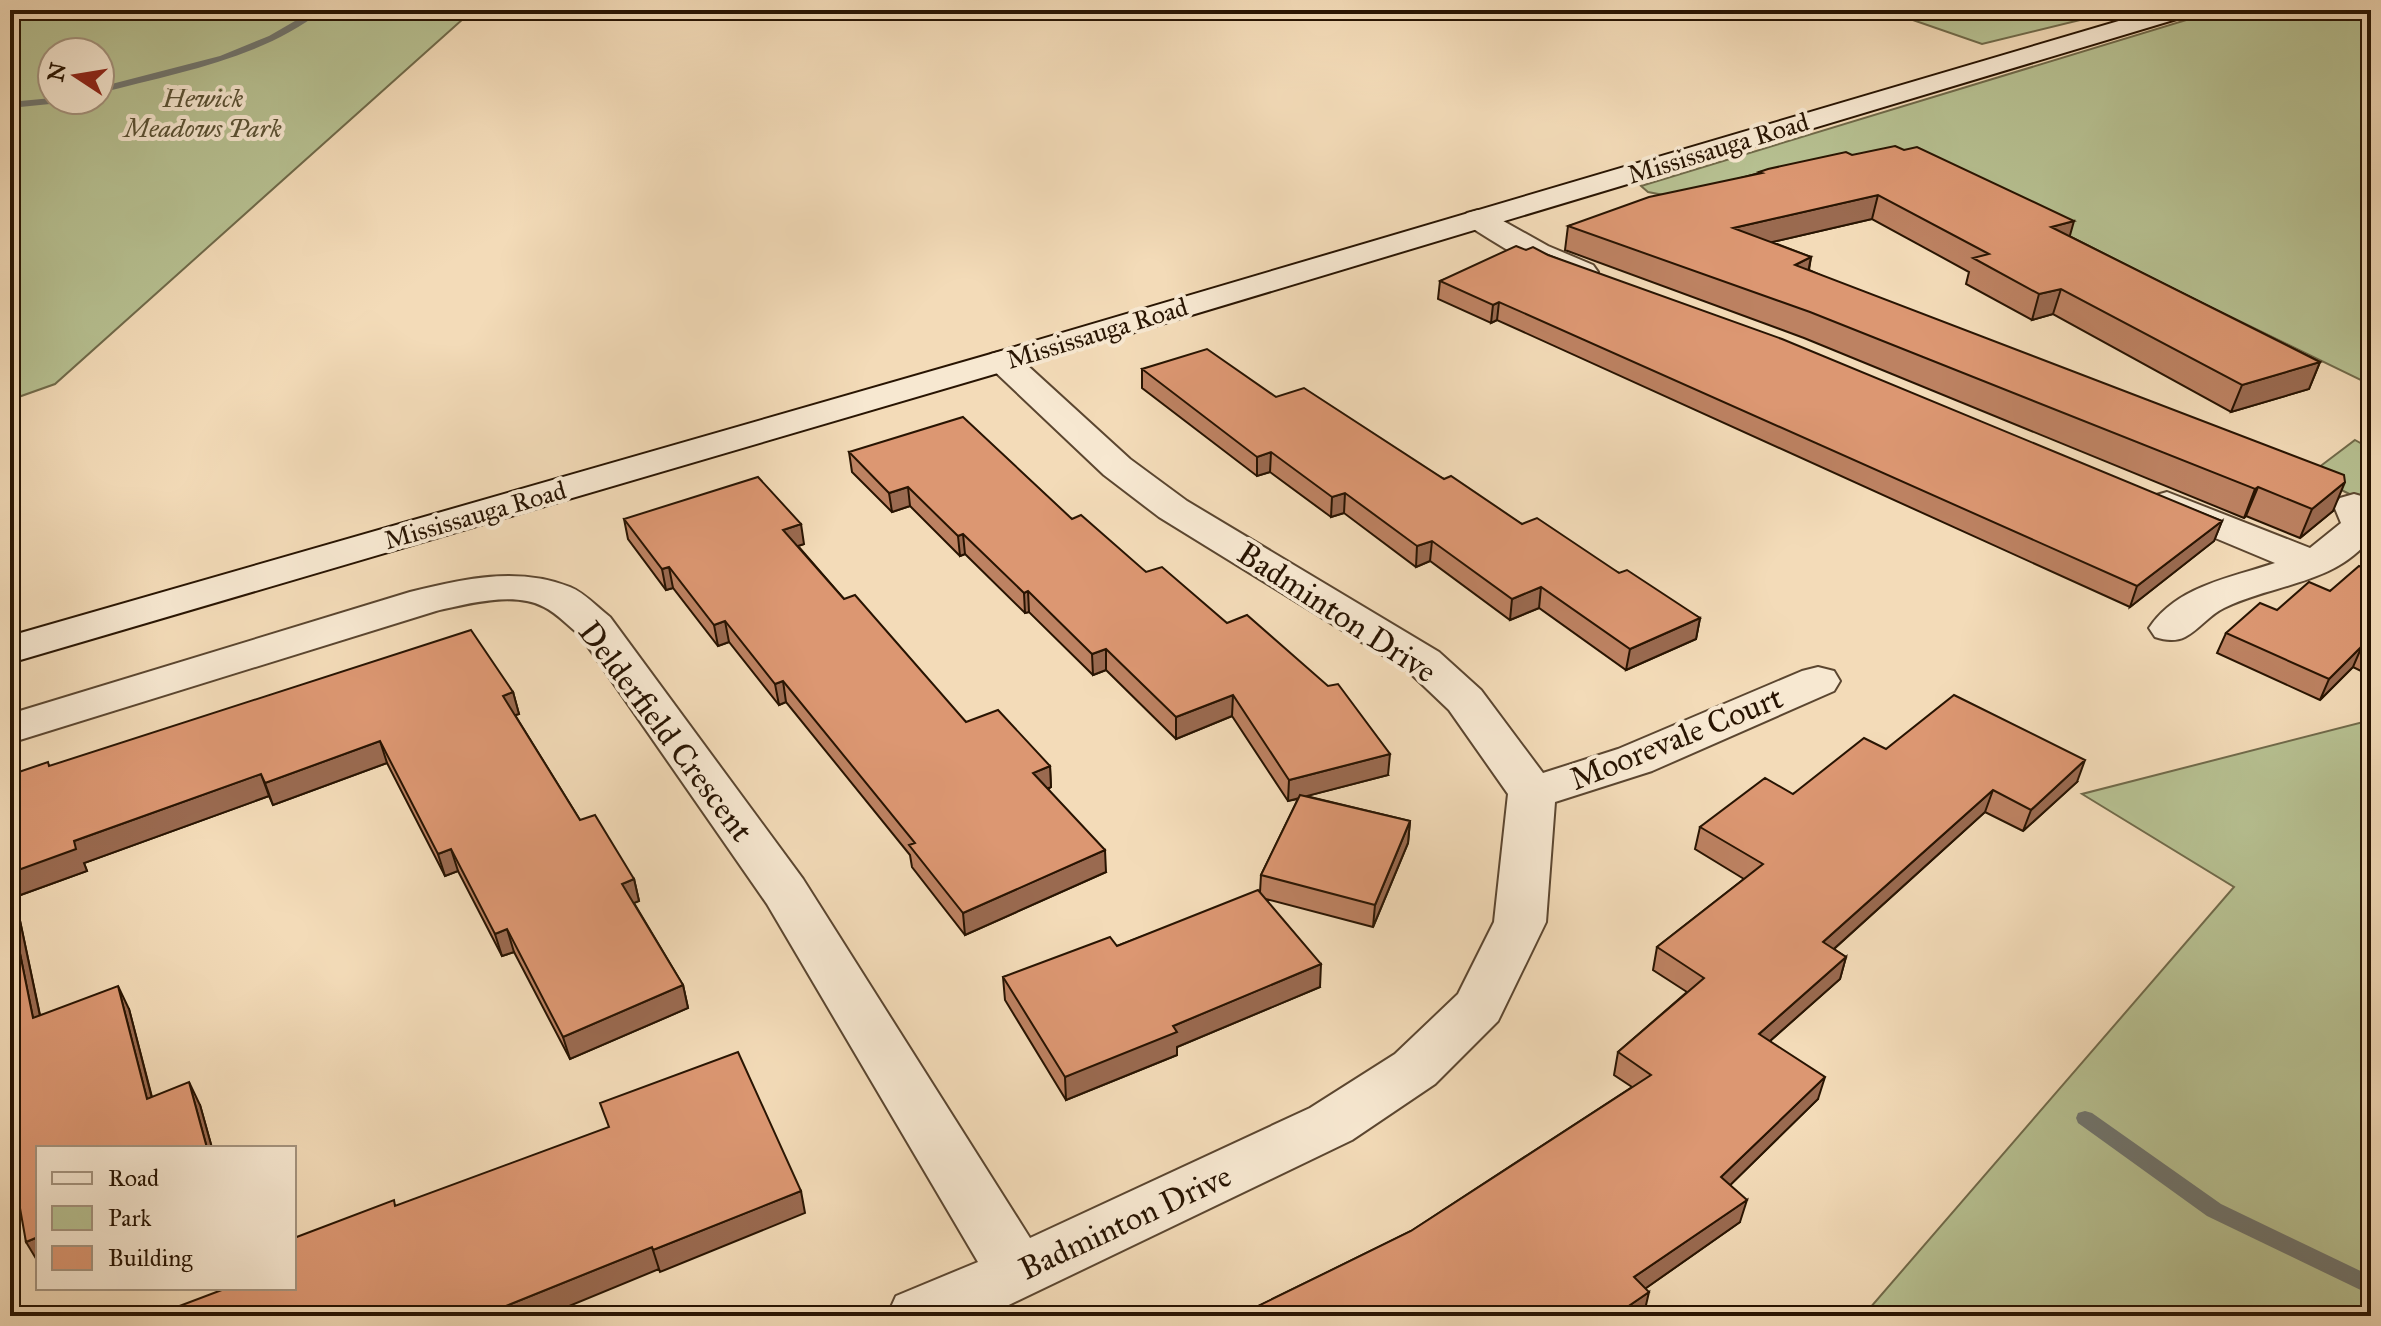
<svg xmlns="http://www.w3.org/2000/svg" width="2381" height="1326" font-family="'IM FELL Great Primer',serif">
	<rect width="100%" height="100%" fill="#f3dbb8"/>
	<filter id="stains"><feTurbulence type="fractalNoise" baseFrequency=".0025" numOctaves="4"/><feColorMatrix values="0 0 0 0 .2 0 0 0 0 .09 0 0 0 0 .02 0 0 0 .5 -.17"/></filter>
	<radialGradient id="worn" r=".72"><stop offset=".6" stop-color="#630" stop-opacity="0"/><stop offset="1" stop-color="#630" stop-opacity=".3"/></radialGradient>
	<!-- green -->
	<path fill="#b7c192" stroke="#706a4a" stroke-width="2" fill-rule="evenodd" d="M10 10H473L55 384 10 400ZM100 52V100H52V52Z
		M1884 10H2121L1982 44Z
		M2219 10H2371V385L1925 168 1700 202 1648 192 1641 186Z
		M2355 440 2371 449V505L2310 474Z
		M2371 720V1316H1863L2234 887 2082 794Z"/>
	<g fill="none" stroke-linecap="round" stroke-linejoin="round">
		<!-- stream -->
		<path fill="#707670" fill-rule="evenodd" d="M314 10H323C261 59 175 73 100 93V87L220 56 269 36Z
			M52 98 64 100 60 103 10 108V102Z
			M2085 1111 2092 1113 2221 1204 2371 1276V1295L2207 1216 2078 1123 2076 1118 2078 1113Z"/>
		<defs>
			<path id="street" d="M1478 210 1489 213 1548 246 1593 265 1598 272 1593 279C1559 287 1497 243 1467 225L1463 219 1467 213Z
				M1003 351 1015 354 1130 459 1187 501 1439 652 1481 690 1543 773 1618 749 1802 671 1818 667 1834 671 1840 681 1834 691 1652 771 1555 802 1546 922 1498 1021 1435 1084 1352 1140 986 1316H887L896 1296 978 1262 767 904 580 635C568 626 558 614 544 607 514 591 467 604 436 611L10 743V714L410 592C462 579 518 566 570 587 585 593 597 607 610 617L803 879 1030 1238 1310 1108 1395 1054 1458 994 1494 922 1508 794 1449 710 1407 670 1159 517 1104 475 991 368 986 361 991 354Z
				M2167 492 2310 548 2341 523 2334 506 2340 498 2354 494 2368 498 2371 502V537C2337 584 2272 584 2224 608 2209 615 2199 630 2185 637 2175 642 2165 640 2155 637L2149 628C2177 586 2230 578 2275 563L2153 512 2147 504 2153 496Z"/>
			<path id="secondary" d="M2156 10H2194L2190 15 1015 368 10 663V636L991 354Z"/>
		</defs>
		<!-- street casing -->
		<use href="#street" stroke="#5b4630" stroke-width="4"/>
		<!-- secondary casing -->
		<use href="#secondary" stroke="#281402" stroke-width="4"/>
		<!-- street -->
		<use href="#street" fill="#f7e8d1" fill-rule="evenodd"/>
		<!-- secondary -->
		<use href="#secondary" fill="#f7e8d1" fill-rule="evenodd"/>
	</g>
	<!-- wall -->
	<path fill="#bd8262" stroke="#281402" stroke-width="2" d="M1852 155 2069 236 2320 362 2309 389 2231 412 2053 314 2032 320 1966 284 1969 272 1872 219 1772 242 1811 257 1809 270 2333 511 2300 538 2246 516 2244 518 1804 338 1565 250 1568 226 1759 173V172Z
		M1526 250 1548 255 2222 521 2214 541 2130 607 1497 320 1491 323 1438 299 1440 281Z
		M1142 369 1276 397 1444 479 1522 524 1619 573 1700 618 1696 639 1626 670 1539 608 1510 620 1430 561 1416 567 1344 513 1331 517 1270 472 1257 476 1142 388Z
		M849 452 1072 519 1146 572 1388 775 1306 796 1410 821 1408 843 1373 927 1266 899 1320 987 1177 1047V1055L1066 1100 1005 1000 1003 977 1117 946 1260 892 1261 875 1298 799 1288 801 1232 716 1176 739 1106 670 1093 675 1029 612 1025 613 965 554 960 556 910 506 892 512 852 472Z
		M624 519 804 544 798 546 844 599 966 722 1050 766 1051 787 1048 789 1106 872 965 935 912 867 910 855 786 702 779 705 729 642 718 646 673 588 666 590 628 539Z
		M2371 571V676L2353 667 2320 700 2217 653 2226 633 2330 591Z
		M513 692 519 714 515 715 580 820 634 879 639 901 634 903 683 985 688 1008 570 1059 514 952 502 956 458 871 445 876 387 763 273 805 269 796 84 863 87 871 15 897 40 1015 129 1009 152 1097 200 1105 212 1148H38L26 1242 10 775Z
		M1886 749 2077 782 2023 831 1985 812 1834 949 1846 957 1840 979 1770 1041 1818 1099 1730 1185 1740 1222 1646 1288 1644 1314 1244 1313 1411 1231 1632 1087 1614 1075 1618 1052 1687 992 1653 970 1657 947 1744 879 1695 849 1700 827 1793 794Z"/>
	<!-- shaded-wall -->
	<path fill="#9a6a50" stroke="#281402" stroke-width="2" d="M1878 195 1872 219 1729 252 1733 228Z
		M2074 221 2067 246 2051 227Z
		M1811 257 1806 283 1795 265Z
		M2061 289 2053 314 2032 320 2039 294Z
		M1499 302 1497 320 1491 323 1493 305Z
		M2320 362 2309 389 2231 412 2242 385Z
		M1271 452 1270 472 1257 476V457Z
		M2345 482 2333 511 2300 538 2312 509Z
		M908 487 910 506 892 512 889 493Z
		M2258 487 2246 516 2244 518 2255 489Z
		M1345 493 1344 513 1331 517 1332 497Z
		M2222 521 2214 541 2130 607 2137 586Z
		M801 524 804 544 786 550 783 530Z
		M963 534 965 554 960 556 958 536Z
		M1432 541 1430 561 1416 567 1417 546Z
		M669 567 673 588 666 590 662 569Z
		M1541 587 1539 608 1510 620 1512 599Z
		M1028 591 1029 612 1025 613 1024 593Z
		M1700 618 1696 639 1626 670 1630 649Z
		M725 621 729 642 718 646 714 625Z
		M2362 646 2353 667 2320 700 2329 679Z
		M1106 649V670L1093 675 1092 654Z
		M783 681 786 702 779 705 775 684Z
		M513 692 519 714 509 717 503 696Z
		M1233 695 1232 716 1176 739V717Z
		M380 741 387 763 273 805 265 783Z
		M1390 754 1388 775 1288 801 1289 780Z
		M2085 760 2077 782 2023 831 2031 810Z
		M1050 766 1051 787 1035 794 1033 773Z
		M261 774 269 796 84 863 87 871 15 897 45 1040 33 1018 10 904V873L74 841Z
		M1993 790 1985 812 1816 965 1823 942Z
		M1410 821 1408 843 1373 927 1375 905Z
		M451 849 458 871 445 876 438 854Z
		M1105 850 1106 872 965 935 963 913Z
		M634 879 639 901 627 906 622 884Z
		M507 929 514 952 502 956 495 934Z
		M1846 957 1840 979 1753 1056 1759 1034Z
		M1321 964 1320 987 1177 1047V1055L1066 1100 1065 1077 1173 1026Z
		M683 985 688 1008 570 1059 563 1037Z
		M118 986 129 1009 158 1122 147 1099Z
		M1825 1077 1818 1099 1715 1200 1721 1177Z
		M189 1082 200 1105 212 1148H207Z
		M801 1191 805 1213 660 1272 653 1250Z
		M1747 1200 1740 1222 1629 1300 1634 1277Z
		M38 1237V1262L26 1242Z
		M652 1247 659 1269 545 1316H481Z
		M1649 1292 1644 1314 1641 1316H1614Z"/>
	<!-- building -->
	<path fill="#dc9772" stroke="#281402" stroke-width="2" d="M1895 146 1904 150 1917 147 2074 221 2051 227 2320 362 2242 385 2061 289 2039 294 1973 258 1989 254 1878 195 1733 228 1811 257 1795 265 2344 475 2345 482 2312 509 2258 487 2255 489 1810 312 1568 226 1649 197 1762 173 1759 172 1768 169 1846 152 1852 155Z
		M1516 246 1526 250 1533 247 1548 255 1782 339 2222 521 2137 586 1499 302 1493 305 1440 281Z
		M1207 349 1276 397 1304 388 1444 479 1451 476 1522 524 1537 518 1619 573 1627 570 1700 618 1630 649 1541 587 1512 599 1432 541 1417 546 1345 493 1332 497 1271 452 1257 457 1142 369Z
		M963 417 1072 519 1081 515 1146 572 1162 567 1227 623 1247 615 1328 686 1338 684 1390 754 1289 780 1233 695 1176 717 1106 649 1092 654 1028 591 1024 593 963 534 958 536 908 487 889 493 849 452Z
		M758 477 801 524 783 530 844 599 855 595 966 722 998 710 1050 766 1033 773 1105 850 963 913 909 845 915 843 783 681 775 684 725 621 714 625 669 567 662 569 624 519Z
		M2359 566 2371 571V650L2362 646 2329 679 2226 633 2260 603 2277 610 2309 582 2330 591Z
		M471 630 513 692 503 696 580 820 595 815 634 879 622 884 683 985 563 1037 507 929 495 934 451 849 438 854 380 741 265 783 261 774 74 841 76 849 10 873V775L48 762 49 766Z
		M1954 695 2085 760 2031 810 1993 790 1823 942 1846 957 1759 1034 1825 1077 1721 1177 1747 1200 1634 1277 1649 1292 1614 1316H1220L1240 1307 1244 1313 1411 1231 1651 1075 1618 1052 1704 978 1657 947 1763 864 1700 827 1765 778 1793 794 1864 738 1886 749Z
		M1300 795 1410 821 1375 905 1261 875Z
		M1258 890 1321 964 1173 1026 1177 1032 1065 1077 1003 977 1110 937 1117 946Z
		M10 904 33 1018 118 986 147 1099 189 1082 207 1148H38V1237L26 1242 10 1152Z
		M738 1052 801 1191 653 1250 652 1247 481 1316H153L227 1288H294V1238L394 1200 395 1206 609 1127 600 1103Z"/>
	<g text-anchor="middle" stroke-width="8" stroke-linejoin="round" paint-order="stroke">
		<!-- far-park labels -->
		<g font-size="26" font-style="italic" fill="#5a5134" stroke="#f7e8d1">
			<text x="203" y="107">Hewick<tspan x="203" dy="30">Meadows Park</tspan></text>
		</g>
		<!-- far-street labels -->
		<g font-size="26" fill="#281402" stroke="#f7e8d1">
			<text transform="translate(1718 148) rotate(-17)" y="9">Mississauga Road</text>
			<text transform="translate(1097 333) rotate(-17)" y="9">Mississauga Road</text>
			<text transform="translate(475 515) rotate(-16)" y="9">Mississauga Road</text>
		</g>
		<!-- street labels -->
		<g font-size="32" fill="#281402" stroke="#f7e8d1">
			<text transform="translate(1337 612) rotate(33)" y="11">Badminton Drive</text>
			<text transform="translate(666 731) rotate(53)" y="11">Delderfield Crescent</text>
			<text transform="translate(1676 738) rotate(-22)" y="11">Moorevale Court</text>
			<text transform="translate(1125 1222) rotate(-25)" y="11">Badminton Drive</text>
		</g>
	</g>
	<!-- margin -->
	<rect width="2381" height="1326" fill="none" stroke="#f3dbb8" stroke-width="40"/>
	<rect x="12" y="12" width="2357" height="1302" fill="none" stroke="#281402" stroke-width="4"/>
	<rect x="20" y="20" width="2341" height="1286" fill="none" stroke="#281402" stroke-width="2"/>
	<!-- legend -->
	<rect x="36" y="1146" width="260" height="144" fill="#f7e8d1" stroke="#a4937e" stroke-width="2"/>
	<rect x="52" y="1172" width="40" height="12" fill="#f7e8d1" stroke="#a4937e" stroke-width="2"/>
	<text x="108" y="1186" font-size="24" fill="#281402">Road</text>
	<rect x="52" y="1206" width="40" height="24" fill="#b7c192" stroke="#a4937e" stroke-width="2"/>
	<text x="108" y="1226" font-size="24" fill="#281402">Park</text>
	<rect x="52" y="1246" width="40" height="24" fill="#dc9772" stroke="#a4937e" stroke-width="2"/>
	<text x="108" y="1266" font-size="24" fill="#281402">Building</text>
	<!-- north arrow -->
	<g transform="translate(76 76) rotate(282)"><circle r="38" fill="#f7e8d1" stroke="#a4937e" stroke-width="2"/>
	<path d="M0-6L14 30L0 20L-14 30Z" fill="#8f2418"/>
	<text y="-12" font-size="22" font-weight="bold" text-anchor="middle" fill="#281402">N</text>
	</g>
	<rect width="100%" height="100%" filter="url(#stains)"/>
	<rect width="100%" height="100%" fill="url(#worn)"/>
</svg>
